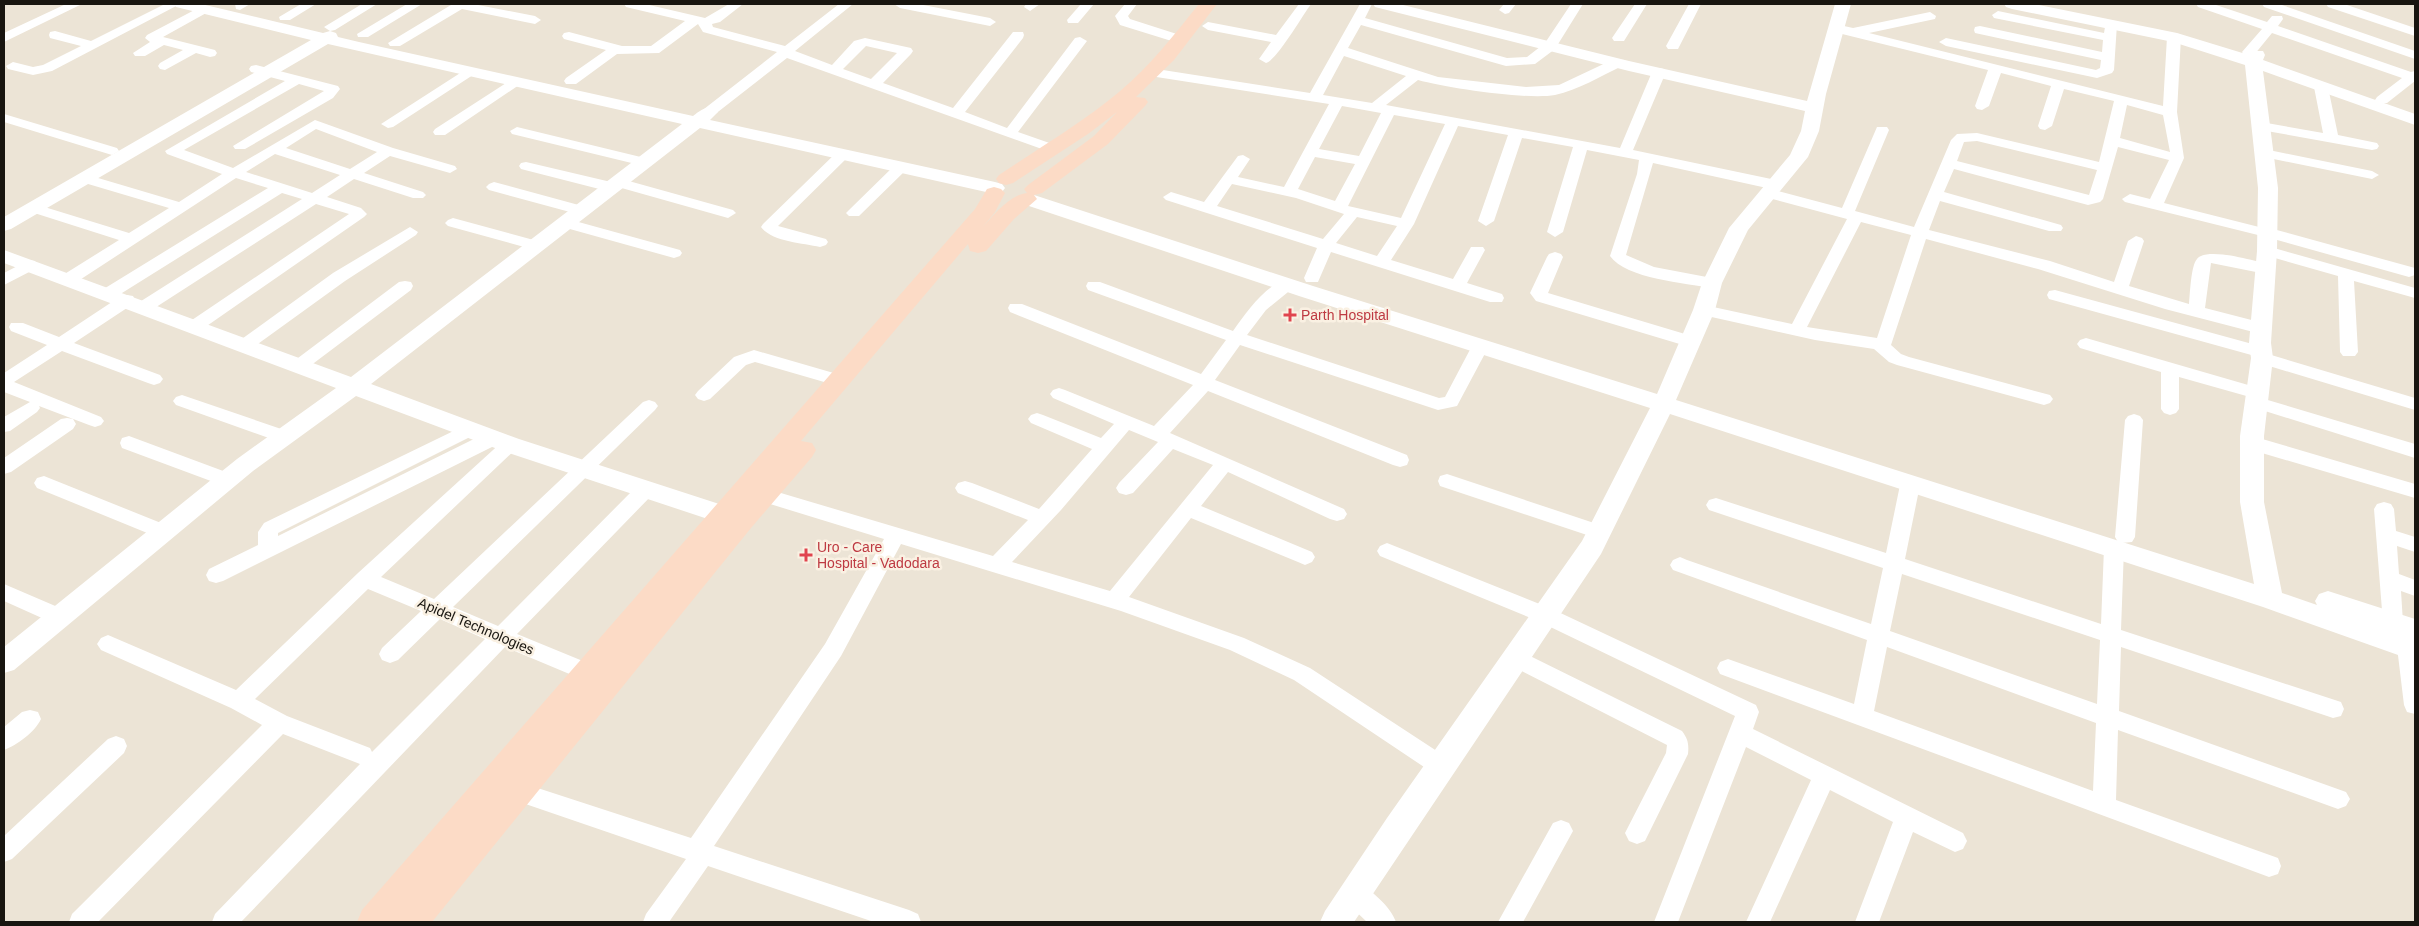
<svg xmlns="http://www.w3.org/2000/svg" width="2419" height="926" font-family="Arial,sans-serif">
	<rect width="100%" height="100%" fill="#ece4d6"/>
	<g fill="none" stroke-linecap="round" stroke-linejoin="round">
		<!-- minor -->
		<path fill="#fff" fill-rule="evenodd" d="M66 4H82L4 42V33Z
			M165 4H180L52 71 33 75 8 69 6 66 13 62 33 67 43 65 81 46 50 38 49 35 50 32 55 31 91 41Z
			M235 4H250L240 10 236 9Z
			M301 4H316L290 20H280L279 17Z
			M362 4H377L335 30 330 31 324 27Z
			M407 4H422L368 37H358L357 34Z
			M450 4H473L535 16 541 20 535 24 462 9 400 46H390L388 43 451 5Z
			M624 4H645L705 18 729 4H743L720 22 712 24 713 27 785 46 839 4H853L795 51 832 65 854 41 865 38 911 48 913 51 911 54 883 83 953 108 1013 32H1023L1024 35 1023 38 965 112 1007 128 1075 38 1080 37 1087 41 1018 132 1058 146 1060 149 1058 152 1053 153 787 58 714 115H704L702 112 704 109 777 52 703 32 698 24 659 53 617 54 576 84H566L564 81 566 78 606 50 564 39 562 36 564 33 569 32 622 46H651L685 21 626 7ZM866 46 897 53 871 79 843 69Z
			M894 4H918L990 18 996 22 990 26 900 8Z
			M1026 4H1040L1030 11 1024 7Z
			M1081 4H1094L1078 23H1068L1067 20Z
			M1125 4H1137L1128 16 1130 19 1183 36 1185 39 1178 43 1120 25 1115 16Z
			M1299 4H1311C1303 15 1276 61 1266 63L1259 59 1271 42 1208 30 1202 26 1208 22 1276 35Z
			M1360 4H1372L1365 18 1507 58 1527 57 1545 43 1571 4H1583L1555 49 1535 64 1506 66 1361 25 1348 48 1438 77 1526 87 1559 85 1612 60H1622L1624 63 1622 66C1601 76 1578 90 1555 95 1527 100 1447 88 1418 80L1386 105 1620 148 1652 72 1659 68 1664 69 1666 72 1633 150 1776 180 1784 185 1776 190 1653 163 1626 255 1654 267 1712 278 1718 279 1720 283 1718 287 1712 288C1686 283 1626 279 1610 256L1637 174 1639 160 1587 150 1563 232 1555 237 1547 232 1573 147 1522 138 1494 221 1486 226 1478 221 1508 135 1458 126 1414 224 1391 260 1453 279 1471 247H1483L1485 250 1467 283 1502 294 1504 298 1502 302H1490L1331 252 1318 282H1306L1304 278 1317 248 1166 200 1163 197 1171 192 1204 202 1238 156 1243 155 1250 159 1238 177 1284 187 1329 104 1150 76 1143 72 1150 68 1310 93ZM1344 56 1406 76 1372 103 1323 95ZM1342 106 1381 113 1359 156 1319 149ZM1394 115 1445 124 1401 218 1348 206ZM1315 157 1355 164 1335 201 1298 189ZM1232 184 1296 198 1344 214 1323 239 1217 206ZM1357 217 1397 226 1377 256 1336 243Z
			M1504 4H1516L1509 13 1505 14 1499 10Z
			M1635 4H1647L1624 41H1614L1612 38Z
			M1689 4H1701L1678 49H1668L1666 46Z
			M2196 4H2213L2267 22 2272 16H2282L2283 19 2278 26 2411 72 2415 71V81L2387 103H2377L2375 100 2377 97 2402 78 2272 33 2254 55H2244L2242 52 2262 29 2198 7Z
			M2262 4H2279L2415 51V59L2264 7Z
			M2326 4H2344L2415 28V36L2328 7Z
			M204 5 210 9 208 12 163 37 215 50 217 53 215 56 210 57 196 53 165 70 160 69 158 66 160 63 183 50 164 45 145 56H135L133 53 150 42 145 38 147 35Z
			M1998 11 2104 33 2106 21H2116L2117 24 2114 70 2112 73 2097 78 1946 46 1939 42 1946 38 2096 70 2100 68 2101 60 1975 33 1974 30 1975 27 1980 26 2102 52 2103 40 1994 18 1992 15Z
			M1930 12 1936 16 1935 19 1869 33 2163 106 2167 37 2174 33 2179 34 2181 37 2177 112 2184 158 2164 203 2263 228 2273 229 2415 268V275L2409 277 2270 238 2125 202 2122 199 2130 194 2150 199 2169 160 2118 147 2103 199 2100 202 2088 205 1954 169 1944 192 2061 225 2063 228 2061 231H2049L1940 201 1929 230 2050 261 2114 282 2128 241 2136 236 2142 238 2144 241 2129 286 2189 304C2190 294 2191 265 2197 259 2207 246 2258 262 2272 265L2274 269 2272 273 2266 274 2211 263 2205 308 2267 324 2269 328 2267 332 2261 334 2165 309 2038 269 1926 239 1891 345 1901 354 1909 357 2050 395 2053 399 2050 403 2044 405 1897 365 1889 362 1874 349 1815 340 1698 314 1696 310 1698 306 1704 305 1792 324 1847 219 1765 197 1762 194 1770 189 1842 208 1877 127H1887L1889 130 1855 211 1914 227 1951 140 1957 134 1977 133 2099 162 2114 101 2064 89 2052 126 2045 130 2040 129 2038 126 2051 86 2001 73 1989 106 1982 110 1977 109 1975 106 1988 70 1830 31 1829 28 1835 24 1853 28ZM2127 105 2163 115 2170 152 2120 138ZM1977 141 2097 170 2089 195 1957 161 1964 142ZM1861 222 1911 235 1877 338 1807 327Z
			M256 65 338 86 340 89 333 98 245 149H235L233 146 324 91 299 84 184 150 233 168 315 120 393 148 455 166 457 169 450 173 390 156 364 173 423 192 426 195 423 198H413L354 179 327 197 361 208 367 214 364 217 201 330H189L187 326 189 322 349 214 316 204 150 311H138L136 307 138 303 302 199 282 193 114 298H102L100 294 102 290 268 188 236 178 75 283H63L61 279 63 275 119 240 28 211 25 208 28 205H38L129 233 169 208 78 181 76 178 78 175H88L179 202 222 174 167 154 165 151 285 81 251 72 249 69 251 66ZM316 129 377 152 350 169 286 148ZM275 154 340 175 312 193 246 172Z
			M468 68 475 72 473 75 393 127 388 128 381 124Z
			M514 78 519 79 521 82 519 85 445 135H435L433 132 435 129Z
			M2321 83 2328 87 2338 135 2377 143 2379 146 2377 149 2372 150 2261 130 2254 126 2261 122 2323 133 2314 87Z
			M4 114 117 148 119 151 112 155 4 122Z
			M517 127 649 159 651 162 644 166 512 134 510 131Z
			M2264 149 2372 171 2379 175 2372 179 2259 156 2257 153 2259 150Z
			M843 150 848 151 850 154 848 157 778 226 826 239 828 242 826 245 820 247C803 243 772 242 761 227L763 224 838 151Z
			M526 162 611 182 613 179 618 178 733 210 736 213 728 218 618 187 616 190 611 192 521 169 519 166 521 163Z
			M901 163 908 167 906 170 859 216H849L846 213 849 210 896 164Z
			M494 182 586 207 589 210 581 215 489 190 486 187 489 184Z
			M453 218 541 242 543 245 541 248 535 250 448 226 445 223 448 220Z
			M564 218 680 250 682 253 680 256 674 258 559 226 556 223 559 220Z
			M410 227 418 232 416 235 345 281 251 349H239L236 345 239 341 333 273Z
			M2267 246 2415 288V298L2354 281 2358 352 2355 356H2343L2340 352 2338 276 2261 254 2259 251 2261 248Z
			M1555 252 1561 254 1563 257 1548 293 1695 337 1698 341 1695 345H1683L1536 301 1530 293 1547 257 1549 254Z
			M29 260 35 261 37 265 35 269 4 285V273Z
			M1287 279 1293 280 1295 284 1293 288 1266 310 1247 335 1439 398 1445 397 1474 342H1486L1489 346 1457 406 1438 410 1240 345 1215 380 1407 455 1409 460 1407 465 1400 467 1393 465 1208 391 1170 433 1344 509 1347 514 1344 519 1337 521 1330 519 1228 472 1201 506 1312 552 1315 557 1312 562 1305 565 1298 562 1191 518 1129 597 1244 638 1310 668 1449 759 1452 766 1449 773 1441 776 1433 773 1294 680 1230 650 1121 611 901 544 841 656 714 846 909 910 918 914 921 922H874L708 866 669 922H643L646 914 686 859 502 796 498 789 502 782 510 779 691 838 825 644 884 539 757 500 754 495 757 490 764 488 993 556 1028 520 958 493 955 488 958 483 965 481 972 483 1039 509 1092 449 1031 423 1028 419 1031 415 1037 413 1043 415 1101 438 1114 424 1053 398 1050 394 1053 390 1059 388 1065 390 1154 426 1193 385 1010 312 1008 308 1010 304H1022L1201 374 1226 340 1088 290 1086 286 1088 282H1100L1233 331C1246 313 1265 285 1287 279ZM1129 430 1158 442 1119 483 1116 488 1119 493 1126 495 1133 493 1173 449 1213 465 1110 591 1012 562 1061 510Z
			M405 281 411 282 413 286 411 290 306 369 300 371 294 369 291 365 294 361 399 282Z
			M2055 290 2267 348 2268 354 2415 398V410L2256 362 2255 356 2049 299 2047 295 2049 291Z
			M127 295 133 296 135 300 133 304 74 343 160 375 163 379 160 383 154 385 148 383 62 351 14 382 101 417 104 421 101 425 95 427 89 425 39 406 40 408 37 412 10 431 4 432V417L30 402 4 392V373L47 345 11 331 9 327 11 323H23L59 337 121 296Z
			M2086 338 2262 389 2265 393 2261 398 2415 444V458L2249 406 2246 402 2250 397 2179 377V409L2176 413 2170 415 2164 413 2161 409V372L2080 348 2077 344 2080 340Z
			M754 350 844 376 847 380 844 384 838 386 755 362 746 365 710 399 704 401 698 399 695 395 698 391 734 357Z
			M182 395 290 432 292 437 290 442 283 443 176 405 173 401 176 397Z
			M649 400 655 402 658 406 655 410 453 607 498 626 639 484 646 482 653 484 656 489 653 494 517 634 595 666 598 672 595 678 587 681 579 678 505 647 241 922H212L215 914 360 764 283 734 98 922H69L72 914 262 725 231 708 101 650 97 644 101 638 108 635 115 638 236 690 358 573 504 440 511 438 518 440 520 445 381 577 434 599 643 402ZM368 589 421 611 382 648 379 654 382 660 390 663 398 660 440 619 485 639 372 752 370 748 287 716 255 699Z
			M2134 414 2140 416 2143 420 2135 537 2132 542 2121 543 2124 548 2121 630 2341 702 2344 709 2341 716 2333 718 2121 647 2119 711 2346 792 2350 799 2346 806 2338 809 2118 730 2116 800 2278 858 2281 866 2278 874 2269 877 1720 674 1717 668 1720 662 1728 659 1854 704 1867 640 1673 570 1670 565 1673 560 1680 557 1687 560 1871 624 1883 568 1709 510 1706 505 1709 500 1716 498 1886 553 1900 485 1903 480 1910 478 1917 480 1920 485 1905 559 2101 624 2104 548 2107 543 2118 542 2115 537 2125 420 2128 416ZM1902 574 2100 640 2097 704 1890 631ZM1887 647 2096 723 2093 791 1874 711Z
			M67 418 73 419 76 424 73 429 11 472 4 474V458L61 419Z
			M470 423 476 424 479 429 476 434 278 533V536L486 433 493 431 500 433 502 438 500 443 223 581 216 583 209 581 206 575 209 569 258 545V532L264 523Z
			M129 436 234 475 236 480 234 485 227 487 122 448 120 443 122 438Z
			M2252 436 2415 484V498L2245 448 2243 443 2245 438Z
			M1447 474 1606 527 1609 532 1606 537 1599 539 1440 486 1438 481 1440 476Z
			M44 476 171 527 174 532 171 537 164 539 157 537 37 488 34 483 37 478Z
			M2384 502 2391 504 2394 509 2396 531 2415 537V552L2397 546 2399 574 2415 580V596L2401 591 2403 623 2400 629 2393 631 2386 629 2383 623 2374 509 2377 504Z
			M1387 543 1552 609 1756 705 1759 712 1753 729 1963 833 1967 841 1963 849 1955 852 1913 832 1879 922H1855L1893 822 1830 790 1770 922H1746L1811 780 1746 747 1678 922H1654L1735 716 1538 621 1380 556 1377 551 1380 546Z
			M4 584 67 611 70 617 67 623 60 625 53 623 4 601Z
			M2408 638 2415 641V714L2407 712 2404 705 2397 647 2400 641Z
			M1516 649 1682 731C1688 739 1689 744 1688 754L1645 841 1637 844 1629 841 1625 833 1666 753 1667 745 1508 664 1505 658 1508 652Z
			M30 710 38 712 41 719C35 732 17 745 4 750V727L22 712Z
			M116 736 124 739 127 746 124 753 12 859 4 862V836L108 739Z
			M1561 820 1569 823 1573 831 1523 922H1498L1553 823Z
			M1355 882C1370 888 1391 907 1396 922H1367L1346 902 1343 894 1346 886Z"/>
		<!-- tertiary -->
		<path fill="#fff" fill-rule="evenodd" d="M174 4H201L323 33 330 31 336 33 338 37 359 42 693 116C701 110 705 106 715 108L718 112 710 120 995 182 1002 184 1005 188 1002 192 995 194 700 128 371 384 519 439 750 514 753 521 750 528 741 530 503 451 356 396 253 471 14 670 4 673V647L237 459 336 388 4 263V250L351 377 682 124 328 44 11 229 4 231V217L311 40 176 7Z
			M1373 4H1399L1629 61 1807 101 1835 4H1851L1826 94 1819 131 1808 157 1748 230 1722 283 1715 310 1676 400 2254 584 2240 502V436L2251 358 2249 343 2257 251 2258 188 2245 65 2173 42 2012 9 2006 7 2004 4H2034L2177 33 2249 55 2251 51H2263L2265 55 2263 60 2415 114V125L2263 71 2278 188 2277 251 2271 343 2273 358 2264 436V502L2282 593 2317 605 2315 601 2319 594 2328 591 2415 619V661L2263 607 1670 414 1601 554 1354 922H1320L1325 911 1387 818 1582 541 1650 408 1299 296 1020 203 1017 199 1020 195H1034L1313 286 1657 394 1693 310 1702 283 1729 228 1790 155 1801 131 1805 111 1629 71 1375 7Z"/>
		<!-- secondary -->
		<path fill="#fcdbc6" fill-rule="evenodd" d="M1199 4H1217L1174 60 1136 97 1145 98 1148 102 1145 106 1108 144 1042 193 1034 195 1037 199 1014 219 986 251 978 253 970 251 968 244 801 441 812 443 816 450 812 457 751 528 432 922H357L362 910 975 209 987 189 994 187 1001 189 1005 193 995 212 982 228C994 215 1009 195 1027 193L1024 189 1028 185 1094 136 1117 112 1088 134 1013 183 1006 185 999 183 996 179 999 175C1039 148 1082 123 1119 92 1150 66 1174 35 1199 4Z"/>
	</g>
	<!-- markers -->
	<g fill="#e0444e" stroke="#faf1e3" stroke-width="2">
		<path d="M1287.5 307.5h5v5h5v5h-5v5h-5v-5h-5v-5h5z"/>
		<path d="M803.5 547.5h5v5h5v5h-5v5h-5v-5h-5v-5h5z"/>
	</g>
	<g text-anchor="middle" stroke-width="5" stroke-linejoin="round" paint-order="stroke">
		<!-- health labels -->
		<g font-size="14" fill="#be3a42" stroke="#faf1e3" text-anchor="start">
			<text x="1301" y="320">Parth Hospital</text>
			<text x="817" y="552">Uro - Care<tspan x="817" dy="16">Hospital - Vadodara</tspan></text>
		</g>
		<!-- street labels -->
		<g font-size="14" fill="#181510" stroke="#faf1e3">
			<text transform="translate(476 626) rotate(23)" y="5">Apidel Technologies</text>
		</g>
	</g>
	<!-- border -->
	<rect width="2419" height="926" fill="none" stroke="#181510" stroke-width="10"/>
</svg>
